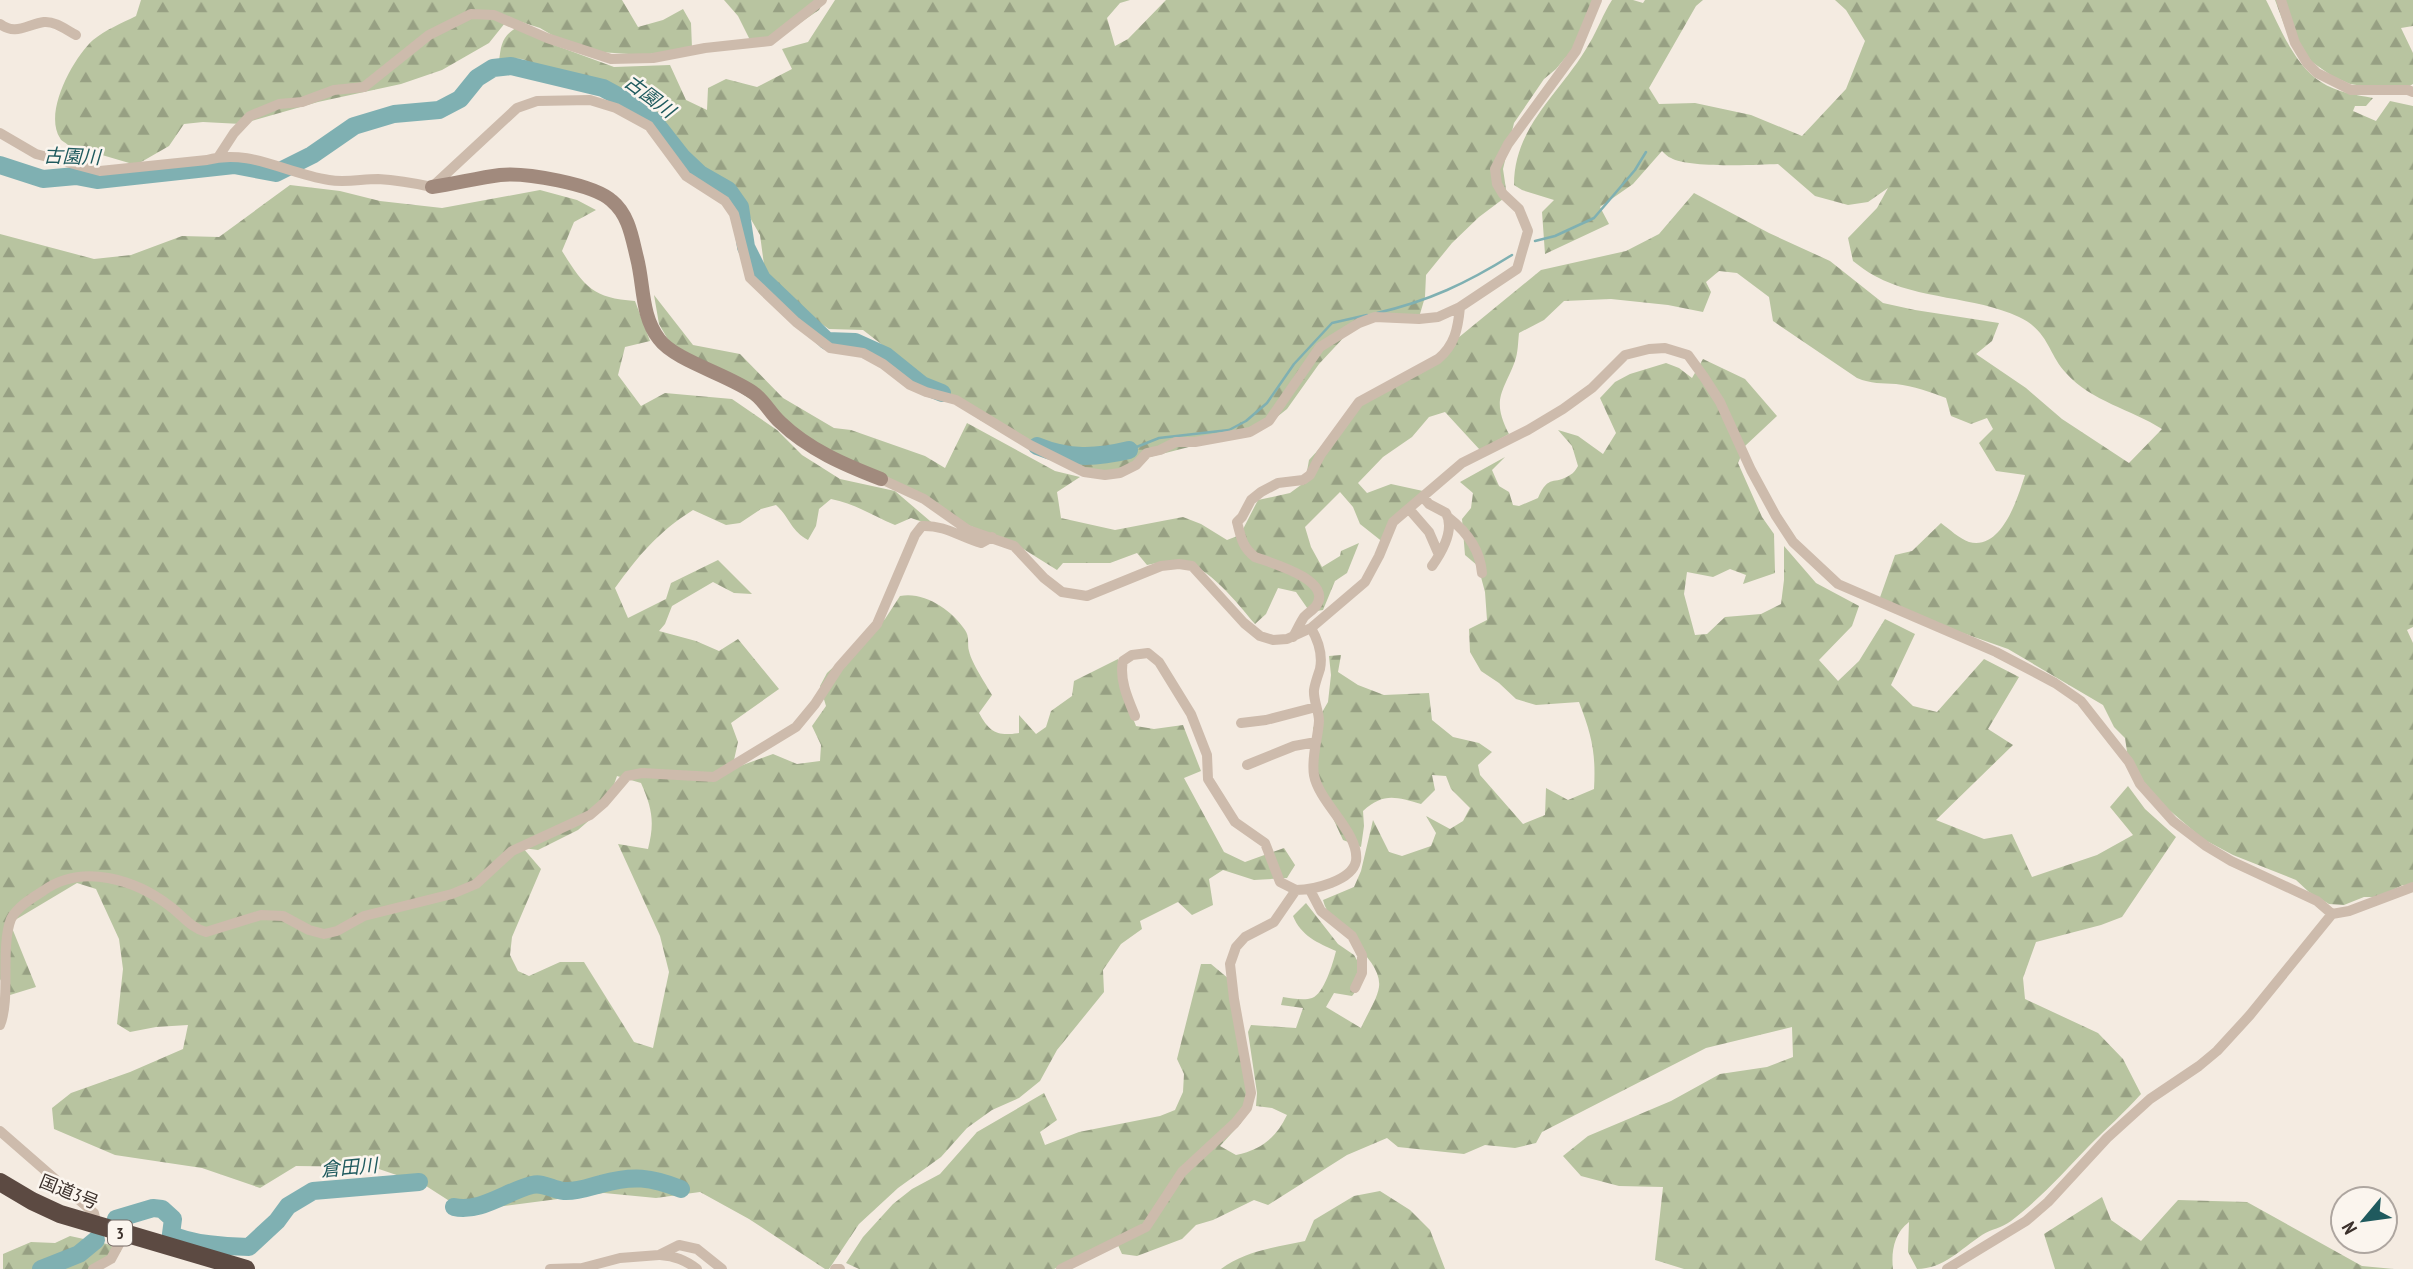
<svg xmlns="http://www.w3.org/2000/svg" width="2413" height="1269" font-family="'PT Sans Narrow','Noto Sans JP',sans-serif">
	<defs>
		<pattern id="forest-firs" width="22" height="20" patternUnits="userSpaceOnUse" patternTransform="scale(1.75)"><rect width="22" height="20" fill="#b8c4a0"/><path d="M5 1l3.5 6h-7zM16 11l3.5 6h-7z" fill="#97a083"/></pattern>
	</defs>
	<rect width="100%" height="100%" fill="#f4ebe1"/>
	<!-- forest -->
	<path fill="url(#forest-firs)" fill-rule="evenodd" d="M141 0H622L638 27 663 20 683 9 691 23 692 48 643 55 600 52 569 45 540 28 509 18 489 43 442 70 401 84 318 102 241 124 203 122 184 124 169 146 136 165 68 145C65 142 61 141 60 138 43 112 74 57 93 40 105 30 122 23 136 16Z
		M724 0H824L819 10 778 38 750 40 738 16Z
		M835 0H1130L1120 3 1107 18 1115 46 1128 39 1166 0H1598L1591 27 1556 69 1544 79 1514 123 1503 169 1507 196 1479 217 1452 243 1426 275 1425 297 1420 314 1372 320 1347 334 1319 364 1287 409 1263 428 1146 458 1126 470 1105 473 1054 460 980 420 863 330 829 329 798 308 765 272 760 235 741 202 689 168 645 116 619 99 522 59 509 58 499 62C501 44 502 37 517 27L549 43 614 67 670 65 686 100 707 110 708 88 726 79 757 87 792 69 782 49 808 42Z
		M1612 0H1633L1643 3 1645 0H1703L1696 6 1649 88 1659 104 1695 103 1751 115 1802 136 1846 89 1865 41 1846 10 1835 0H2266C2280 27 2294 65 2321 82 2336 92 2356 95 2373 98L2366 106H2355L2353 111 2376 121 2390 101 2413 106V627L2407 630 2413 643V887L2403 885 2378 897H2364L2344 905 2329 904 2309 892 2296 880 2233 855 2203 839 2161 803 2144 782 2128 758 2125 738 2114 727 2103 705 2008 649 1878 603 1895 555 1912 551 1941 523C1949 529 1960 539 1969 542 2002 551 2018 497 2025 475L1996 471 1979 443 1993 429 1987 418 1971 424 1951 416 1946 398C1930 392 1914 386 1896 384 1882 383 1871 384 1857 378L1773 321 1769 297 1737 273 1719 271 1706 282 1711 292 1703 312 1668 305 1611 299 1564 301 1544 320 1519 333C1518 342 1518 353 1515 361 1503 393 1491 399 1509 434L1480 450 1445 412 1429 417 1412 437 1383 457 1358 483 1367 493 1391 484 1423 491 1404 513 1384 543 1360 524 1353 507 1340 492 1305 527 1311 547 1322 567 1340 556 1341 551 1359 543 1347 573 1335 581 1323 610 1310 612 1296 592 1278 588 1266 614 1255 624C1237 603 1209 566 1180 561 1170 560 1158 563 1147 565L1137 553 1110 563H1063L1057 570 1017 545 968 525 828 454 670 343 659 324 654 295 693 345 740 354 783 398 834 428 851 430 925 456 945 468 967 423 1055 471 1080 477 1057 492 1061 518 1115 530 1183 517 1201 524 1227 540 1240 535 1258 500 1290 493 1305 482 1309 460 1360 404 1436 356 1541 270 1626 251 1659 234 1694 193 1769 233 1830 261 1883 303 1915 310 1999 323 1992 341 1976 354 2026 388 2062 419 2129 463 2162 429C2131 409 2092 402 2066 373 2048 354 2049 331 2019 317 1974 296 1919 300 1875 276 1867 272 1860 266 1853 261L1848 238 1877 208 1888 188 1868 202 1848 205 1815 196 1778 164C1757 165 1687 168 1671 158 1668 157 1665 154 1662 151L1633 184 1600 207 1609 224 1545 254 1542 212 1554 200 1522 190 1514 185C1514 125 1562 92 1589 44 1598 29 1603 14 1612 0Z
		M2275 0H2413V26L2401 28 2413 53V84L2406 88 2389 90 2350 84 2332 76 2312 62 2285 27Z
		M290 185 340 191 380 201 442 208 540 190 577 200 596 210 574 222 562 251C584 286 592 298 635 301L650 341 625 347 618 375 641 406 665 393 732 399 777 430 802 455 840 479 895 491 937 527 911 518 895 525C873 516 854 503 831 499L819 509 816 526 808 540C790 530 791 519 776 505L761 509 740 523 726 525 693 510C658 532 639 555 615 588L628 618 666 599 671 583 718 560 752 594 734 593 713 582 672 606 665 624 659 631 696 641 719 651 738 639 779 689 731 723 738 742 734 760 740 766 773 754 797 764 820 761 821 745 812 726 826 706 820 686 827 673 885 619 900 596C924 591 952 610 965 630 970 637 967 644 969 651 972 664 986 684 992 695L979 713C990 733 997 736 1019 733V715L1036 734 1046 727 1051 711 1072 696 1074 681 1118 659 1120 685 1136 726 1154 729 1183 725 1201 771 1184 778 1224 852 1245 862 1284 848 1295 865 1287 878 1254 880 1223 870 1209 879 1213 905 1192 915 1178 902 1140 921 1142 929 1121 944 1103 970 1104 992 1057 1050 1040 1081 1019 1098 992 1110 967 1128 941 1157 898 1188 859 1224 829 1269H825L749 1219 700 1192 656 1198 604 1193 465 1211 423 1184 373 1167 296 1166 260 1188 202 1168 115 1155 54 1129 52 1108 71 1093 130 1072 183 1049 188 1025 156 1027 130 1032 117 1024 123 969 119 939 96 889 77 883 10 923 36 987 10 995 0 979V234L94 259 131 255 182 236 219 237ZM617 776 641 783C652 808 655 822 648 849L618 844 660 936 669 972 653 1048 634 1042 584 962H560L529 976 518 971 510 955 512 937 541 869 523 848 538 850 578 830 607 805Z
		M1703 359 1745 379 1777 416 1745 446 1738 463 1762 517 1774 534 1775 573 1743 584 1746 575 1730 569 1713 577 1687 572 1684 594 1695 635 1707 634 1725 617 1761 614 1781 604 1784 580V546L1816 583 1859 606 1852 626 1819 660 1838 681 1859 661 1885 619 1915 634 1891 685 1913 706 1937 712 1984 659 2019 677 1988 729 2013 745 1936 820 1984 839 2012 834 2032 877 2097 855 2133 835 2110 807 2128 786 2145 809 2176 837 2122 917 2101 925 2036 942 2023 978 2025 999 2098 1033 2123 1059 2141 1094C2124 1113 2106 1129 2088 1147 2063 1173 2040 1199 2011 1221 2002 1228 1991 1229 1982 1235 1961 1249 1943 1269 1917 1269L1908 1252 1909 1222C1894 1233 1891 1252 1893 1269H1684L1655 1260 1663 1187 1619 1186 1581 1176 1563 1156 1588 1136 1671 1101 1720 1074 1767 1067 1793 1057 1792 1027 1706 1048 1542 1132 1536 1143 1515 1148 1485 1145 1464 1154 1398 1147 1387 1138 1347 1155 1268 1205 1254 1200 1213 1220 1196 1225 1182 1239 1137 1256 1122 1254 1117 1243 1054 1269H859L846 1263 863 1237 893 1204 912 1189 940 1174 977 1132 1044 1093 1057 1120 1040 1132 1045 1145 1079 1132 1160 1116 1175 1110 1183 1092 1184 1074 1177 1059 1201 964H1211L1229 979 1247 1076 1246 1101 1241 1123 1220 1146 1236 1155C1261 1150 1276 1138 1287 1115L1272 1108 1256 1106 1257 1093 1248 1032 1251 1025 1296 1028 1303 1008 1281 1005 1283 997C1291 998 1304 1001 1312 998 1324 994 1333 963 1336 951 1318 943 1301 936 1293 916L1306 903 1338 944 1354 955 1361 967 1360 986 1352 996 1334 993 1326 1007 1361 1028C1366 1016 1377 1000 1379 987 1383 957 1330 931 1323 900L1354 887 1361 871 1373 820 1389 852 1402 856 1431 846 1436 833 1426 816 1450 829 1463 821 1470 808 1451 789 1446 776 1432 775 1435 790 1421 804C1396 797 1384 792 1363 811L1364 826 1361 847 1343 840 1325 801 1314 769 1313 728 1328 702 1331 675 1329 656 1341 655 1338 672 1358 685 1384 695 1429 693 1432 720 1453 737 1479 743 1492 752 1478 765 1480 775 1523 824 1545 815 1546 788 1568 800 1594 789C1596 753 1592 736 1579 702L1536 705 1516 699 1499 683 1481 671 1470 652 1469 629 1487 620 1485 592 1478 566 1465 555 1462 519 1471 508 1473 493 1460 482 1505 457 1492 470 1499 486 1509 492 1513 505 1519 506 1538 498C1549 473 1554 486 1570 475 1574 473 1576 469 1578 466L1572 446 1558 430 1578 436 1603 454 1616 433 1600 398 1615 382 1630 374 1666 363 1679 368 1692 378Z
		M1380 1191 1410 1210 1430 1230 1445 1269H1221C1245 1251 1277 1247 1305 1241L1314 1220 1354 1196Z
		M2102 1197 2111 1220 2141 1241 2178 1200 2247 1202 2362 1266 2394 1269H2055L2044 1234Z
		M70 1236 107 1244 121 1251 112 1261 100 1269H3V1254L31 1242 55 1243Z"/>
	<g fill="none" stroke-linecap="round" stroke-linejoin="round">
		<!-- stream -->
		<path stroke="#7fb0b2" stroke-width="2.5" d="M1535 241 1555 236 1594 218 1635 170 1646 152
			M1377 313C1429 301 1467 283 1512 255
			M1129 450 1159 438 1229 430 1246 421 1267 403 1294 364 1332 323 1367 315"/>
		<!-- river -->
		<path stroke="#7fb0b2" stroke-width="18" d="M0 165 43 179 76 176 97 180 234 165 276 173 312 155 354 126 394 114 439 110 460 99 477 78 493 68 511 66 603 88 627 101 653 120 682 157 700 174 728 190 740 207 746 247 762 279 827 341 855 342 886 356 922 385 942 393
			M1037 446C1068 459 1096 458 1129 450
			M454 1207C480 1213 507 1191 532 1185 544 1182 552 1190 564 1191 577 1192 589 1187 601 1184 633 1175 651 1177 681 1189
			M116 1219 153 1208 162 1209 173 1219 171 1234C189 1244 229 1247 249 1247L277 1221 288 1206 313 1191 419 1182
			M41 1269 79 1254 96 1240"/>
		<!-- street -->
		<path stroke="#cdbbac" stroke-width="10" d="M2281 0 2295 43 2307 63 2317 73 2351 90H2408L2413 92
			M0 24C15 36 28 24 44 22 56 21 66 30 76 35
			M0 133 36 154 100 171 207 160C250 148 286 174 329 180 345 183 362 179 378 179 396 180 414 183 432 187L517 108 537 101 590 100 616 108 649 126 686 176 725 201 734 214 750 278 796 322 830 348 863 353 883 364 910 385 926 392 956 400 1030 445 1084 472 1105 475 1120 473 1136 465 1147 453 1160 450 1176 442H1195L1250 432 1269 421 1320 347 1359 323 1375 317 1419 319 1438 317 1460 307
			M219 156 234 133 250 116 279 104 302 102 334 90 364 87 429 35 471 14 494 15 547 38 611 59 653 58 705 48 770 41 822 0
			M881 479 924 499 968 530 1014 546 1044 578 1062 592 1087 596 1161 566 1179 564 1192 566 1244 623 1260 636 1273 640 1287 639 1311 628 1365 582 1379 556 1393 522 1462 463 1528 430 1563 409 1592 388 1625 355 1649 349 1665 348 1688 355 1704 377 1720 402 1751 470 1776 516 1793 542 1838 584 1996 652 2055 683 2081 701 2129 762 2140 784 2173 821 2206 846 2231 861 2317 901 2332 914
			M1423 497 1429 504 1446 513C1455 530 1442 552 1432 566
			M1409 509 1429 532 1439 555
			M1449 518C1467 532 1480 549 1482 573
			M1293 637C1297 630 1300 623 1304 617 1308 613 1313 610 1316 606 1334 580 1271 563 1255 557 1242 547 1241 537 1237 522L1242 517 1251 500 1261 492 1278 483 1303 480 1310 475 1321 454 1359 402 1438 359C1455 345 1458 328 1460 307L1517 269 1528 231 1519 209 1503 194 1497 184 1495 169 1508 144 1576 51 1597 0
			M1135 716C1128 699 1119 679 1123 661L1132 655 1148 653 1159 662 1191 714 1207 755 1208 779 1235 822 1265 843 1280 882 1296 890
			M1241 723 1266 720 1316 707
			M1247 765 1294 746 1316 742
			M1310 890 1321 911 1352 936 1362 955V973L1355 988
			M0 1025C11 999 0 947 11 919 17 907 32 898 43 891 82 863 135 879 171 907 183 916 191 928 206 932L261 915 283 916 309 930 324 934 337 931 364 916 452 894 476 884 512 851 590 815 604 803 627 776 642 773 714 777 796 727 815 704 839 667 877 624 915 535 922 526C945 525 960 537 981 543L992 537
			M0 1131 94 1213 97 1226
			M660 1255C675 1256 685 1260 697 1269
			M93 1269 111 1259 124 1235
			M550 1269 582 1268 620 1258 659 1255 679 1245 697 1249 722 1269
			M835 1269H840
			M1061 1269 1146 1227 1182 1172 1235 1123 1247 1108 1251 1093 1234 999 1230 964 1236 947 1245 937 1274 922 1296 890C1313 890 1352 881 1356 861 1360 833 1319 803 1314 775 1311 757 1318 739 1319 721 1319 711 1313 700 1314 690 1315 683 1318 675 1320 669 1323 654 1318 640 1311 628
			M1947 1269 2026 1221 2048 1202 2107 1138 2150 1099 2199 1066 2217 1051 2250 1015 2332 914 2349 911 2413 887"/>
		<!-- secondary -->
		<path stroke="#a18a7d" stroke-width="14" d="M432 187C454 184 477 178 500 175 524 172 594 184 612 201 629 215 632 238 637 258 644 285 641 316 659 339 675 361 730 375 755 394 765 402 771 414 780 422 809 450 845 465 881 479"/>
		<!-- highway -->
		<path stroke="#5c4a42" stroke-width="18" d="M0 1182 32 1201 60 1214 246 1269"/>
	</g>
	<g text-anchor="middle" stroke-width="5" stroke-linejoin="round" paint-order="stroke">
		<!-- shield labels -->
		<rect fill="#fbf5ee" stroke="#756b66" stroke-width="2" x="108" y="1220.5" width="24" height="25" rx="5"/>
		<g font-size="16" font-weight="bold" fill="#3b302b">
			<text x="120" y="1239">3</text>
		</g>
		<!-- street labels -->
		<g font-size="18" fill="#3b302b" stroke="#fbf5ee">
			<text transform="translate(69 1192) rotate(22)" y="6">国道3号</text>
		</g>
		<!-- water labels -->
		<g font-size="19" font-style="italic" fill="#1f5a5e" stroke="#fbf5ee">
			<text transform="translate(650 96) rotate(37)" y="7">古園川</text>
			<text transform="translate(72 156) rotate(2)" y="7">古園川</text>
			<text transform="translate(349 1167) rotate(-5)" y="7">倉田川</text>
		</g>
	</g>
	<!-- north arrow -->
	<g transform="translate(2364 1220) rotate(241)"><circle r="33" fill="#fbf5ee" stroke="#aea6a0" stroke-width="2"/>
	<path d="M0-5L12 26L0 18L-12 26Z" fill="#1f5a5e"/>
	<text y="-10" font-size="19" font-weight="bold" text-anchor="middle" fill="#3b302b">N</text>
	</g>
</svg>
